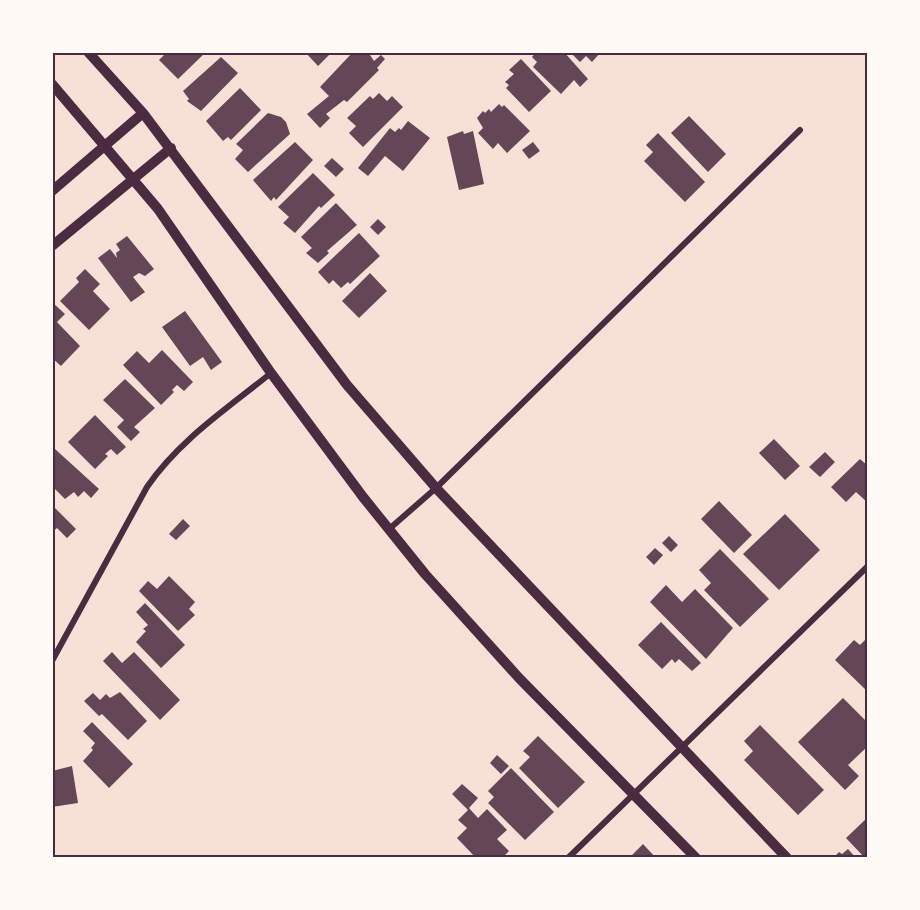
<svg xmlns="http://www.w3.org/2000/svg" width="920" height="910" font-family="'IBM Plex Sans',sans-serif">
	<rect width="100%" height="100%" fill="#f7e1d7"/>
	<!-- building -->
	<path fill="#644757" d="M167 52H206L178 79 159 60Z
		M305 52H332L318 66Z
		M353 52H368L374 61 381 55 385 59 377 68 379 70 347 102 344 100 326 114 330 118 320 128 307 114 329 96 320 87Z
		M536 52H564L588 79 580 87 574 80 561 94 533 67 537 62 532 57Z
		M570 52H601L592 62 586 56 580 62Z
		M221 57 238 73 201 111 187 101 189 99 183 91Z
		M521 59 551 91 529 112 506 88 509 85 505 82 514 74 509 70Z
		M240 88 261 110 231 140 228 137 223 141 206 121Z
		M379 93 387 101 392 96 403 107 363 147 349 133 356 126 347 118 370 96 373 99Z
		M499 104 502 107 504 105 530 131 507 153 498 143 493 149 478 133 483 128 477 118 483 111 485 113 489 109 491 112Z
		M268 113 281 117 286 122 290 134 248 172 235 159 243 150 236 144Z
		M689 116 726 154 708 172 671 133Z
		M408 121 430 138 403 171 385 156 368 176 358 168 390 128 395 132 399 128 401 130Z
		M463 131 464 134 473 131 484 184 459 190 447 137Z
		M658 133 705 182 685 202 644 161 653 152 646 145Z
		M295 142 313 160 276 200 274 197 271 201 253 180Z
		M533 142 540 151 529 159 522 150Z
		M332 158 344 169 336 177 324 166Z
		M313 173 335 195 321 208 319 206 295 233 283 223 289 217 278 207Z
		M336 203 357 225 327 251 329 253 318 263 306 253 312 248 301 237Z
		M378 219 386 227 378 235 370 227Z
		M359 233 380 256 350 284 348 282 341 288 333 280 329 284 318 272Z
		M127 236 154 269 145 276 139 273 133 277 145 292 131 302 98 258 110 249 117 258 116 253 120 250 116 244Z
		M85 269 100 284 93 291 110 309 89 330 60 301 79 282 76 278Z
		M370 273 387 291 359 318 342 301Z
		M52 302 65 314 57 322 80 346 61 366 52 358Z
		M185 311 222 362 211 370 203 357 190 366 162 327Z
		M162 350 193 382 184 391 177 385 172 390 174 392 161 405 123 365 137 351 149 363Z
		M125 379 155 408 134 427 140 432 131 441 117 427 124 420 103 400Z
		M95 415 126 447 117 455 111 449 105 454 108 456 95 469 68 442Z
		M774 439 800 466 785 480 759 453Z
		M55 449 99 489 91 498 84 491 78 497 74 492 65 499 52 486Z
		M825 452 835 462 820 477 809 467Z
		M860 459 868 466V503L856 492 846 502 831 487Z
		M719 501 752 535 734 553 701 519Z
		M52 505 76 529 67 538 57 528 52 532Z
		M785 514 820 550 779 590 743 554Z
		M183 519 190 526 176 540 169 534Z
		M669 536 678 545 671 552 662 543Z
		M655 548 663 555 654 565 646 557Z
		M720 549 769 599 740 627 704 590 711 583 699 570Z
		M169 576 195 602 189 609 195 615 178 631 139 591 148 581 157 589Z
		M666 585 682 602 695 589 733 628 706 659 650 602Z
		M145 603 185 645 161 668 136 642 146 631 143 629 148 625 136 612Z
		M661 622 701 663 692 671 679 659 675 663 672 659 662 669 638 645Z
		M868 637V692L835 660 854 640 860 645Z
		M112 652 122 663 134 652 180 700 160 720 103 661Z
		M120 692 147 721 128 740 102 714 99 716 84 701 93 693 100 700 106 694 110 698Z
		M843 698 868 723V746L848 765 859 776 845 790 798 742Z
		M92 722 133 764 109 788 83 761 93 750 91 748 95 743 83 731Z
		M760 725 824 790 798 815 744 760 753 751 744 741Z
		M538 736 585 782 558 808 519 768 530 757 523 751Z
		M497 755 509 766 501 774 490 763Z
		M72 766 78 803 52 807V771Z
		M511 768 554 812 525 840 488 803 494 797 488 791Z
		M462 784 478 798 469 808 478 818 487 809 507 830 497 839 509 851 502 858H476L457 838 467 828 458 820 468 810 452 794Z
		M868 817V858H865L846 838Z
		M643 844 656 858H629Z
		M848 849 856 858H833L839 852 842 854Z"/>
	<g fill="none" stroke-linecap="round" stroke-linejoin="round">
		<!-- minor -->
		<path stroke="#4a2c40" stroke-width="6" d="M388 530 436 488 800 130
			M52 661 147 487C179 440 228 408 271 373
			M568 858 868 566"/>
		<!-- tertiary -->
		<path stroke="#4a2c40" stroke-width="10" d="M88 52 143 113 347 385 436 488 787 858
			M52 84 158 209 271 373 363 497 425 574 519 678 696 858
			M52 191 143 113
			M52 246 171 148"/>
	</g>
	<!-- border -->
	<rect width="920" height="910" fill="none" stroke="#fffaf5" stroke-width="108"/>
	<rect x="54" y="54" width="812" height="802" fill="none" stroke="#4a2c40" stroke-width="2"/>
</svg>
